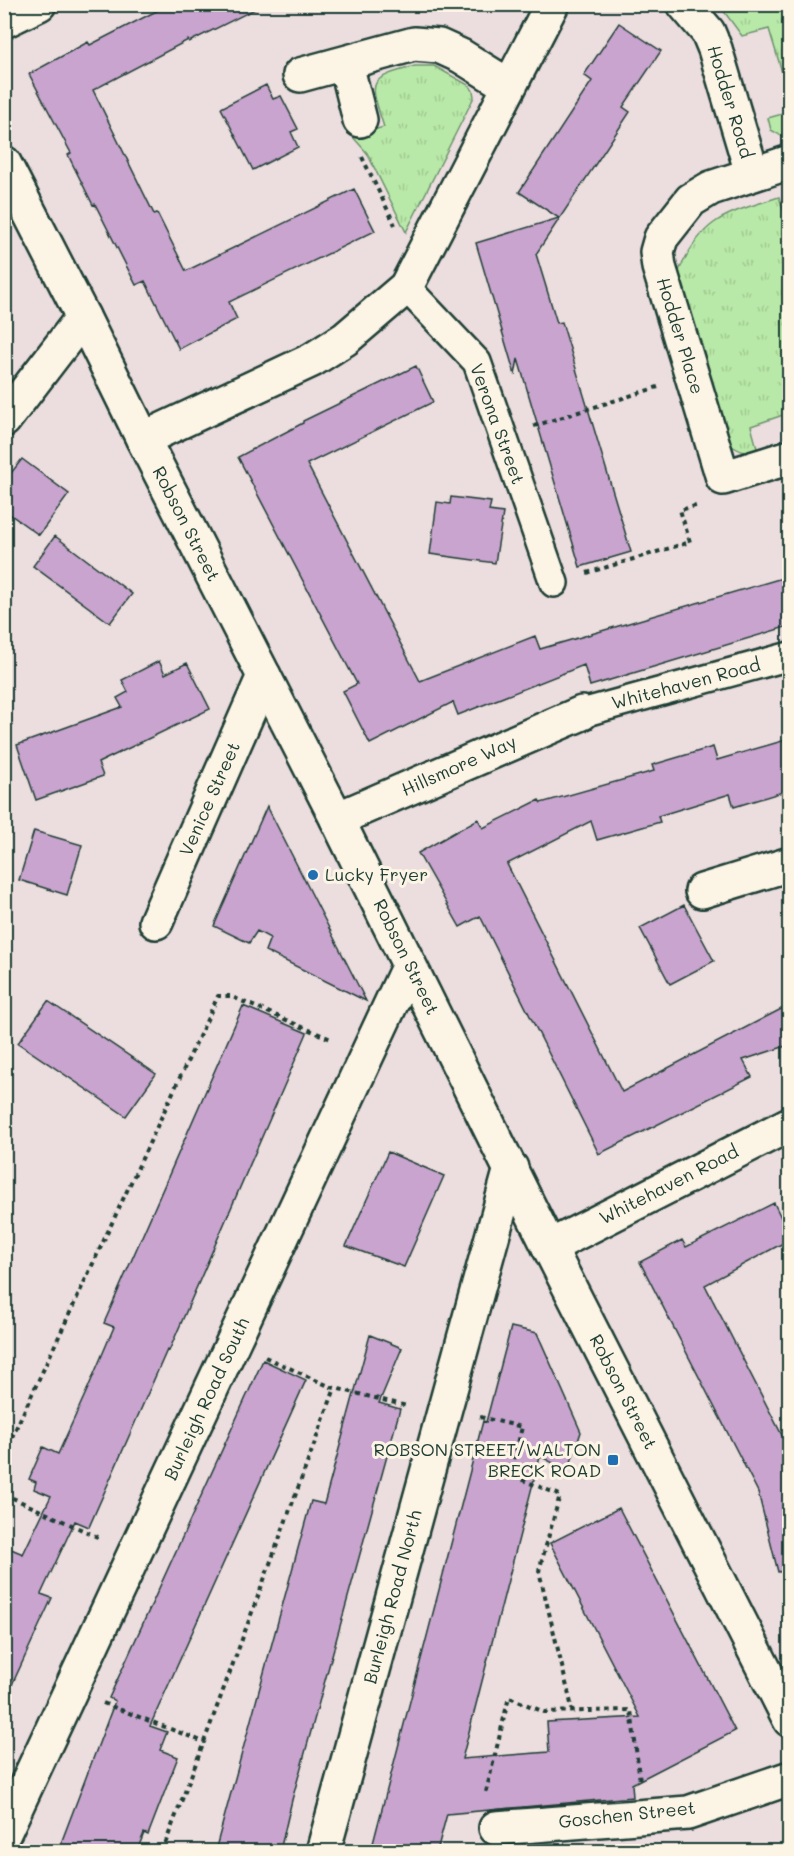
<svg xmlns="http://www.w3.org/2000/svg" width="794" height="1856" font-family="Mali,sans-serif">
	<defs>
		<pattern id="grass-tufts" width="24" height="20" patternUnits="userSpaceOnUse" patternTransform="scale(1.5)"><rect width="24" height="20" fill="#b9e9a8"/><path d="M3 7l-1-3M5 7V3M7 7l1-3M15 17l-1-3M17 17v-4M19 17l1-3" fill="none" stroke="#9fc991"/></pattern>
	</defs>
	<rect width="100%" height="100%" fill="#ecddde"/>
	<filter id="ink" filterUnits="userSpaceOnUse"><feTurbulence type="fractalNoise" baseFrequency=".0167" numOctaves="2"/><feDisplacementMap in="SourceGraphic" scale="12" xChannelSelector="R" yChannelSelector="G"/><feConvolveMatrix kernelMatrix="1 2 1 2 8 2 1 2 1" color-interpolation-filters="sRGB"/></filter>
	<g filter="url(#ink)">
		<!-- grass -->
		<path fill="url(#grass-tufts)" stroke="#6c936e" stroke-width="1.5" d="M725 4 780 5 789 33V95L769 29 742 36 720 6Z
			M415 66H434L470 86 473 91 474 97 406 232 367 153 352 136 384 127C369 80 366 80 415 66Z
			M789 112V136L785 138 771 130 768 118Z
			M779 197 790 230 789 413 751 426 758 452C746 454 739 451 729 444L677 275C703 217 723 215 779 197Z"/>
		<!-- building -->
		<path fill="#c8a4ce" stroke="#1f3d34" stroke-width="1.5" d="M170 4H265L189 42 188 40 93 90 154 214 157 213 186 271 354 189 375 231 229 302 237 319 179 349 145 281 136 285 95 204 93 205 68 155 71 153 29 74 88 42 90 45Z
			M619 23 661 51 623 107 630 112 536 254 557 323 562 322 631 552 580 567 518 359 515 375 476 243 559 218 519 192 592 81 584 75Z
			M266 85 273 99 281 96 298 129 291 132 298 147 253 170 221 108Z
			M416 366 433 402 307 464 420 681 535 636 540 649 789 576V626L590 686 584 665 458 715 453 702 370 744 343 691 357 684 238 457 303 423V421Z
			M22 459 69 494 39 535 4 510V482Z
			M451 497 491 502 489 511 503 513 495 563 430 554 437 502 450 504Z
			M55 536 132 594 110 623 33 566Z
			M159 661 165 674 187 663 210 709 98 763 103 776 36 800 17 745 122 707 117 698 128 692 122 680Z
			M789 739V790L734 807 730 794 658 816 660 822 597 840 591 821 507 864 622 1092 789 1005V1045L743 1060 752 1077 599 1154 480 916 460 927 418 853 478 819 483 828 539 800 541 803 654 771 652 765 713 747 717 760Z
			M267 806 366 1001 265 951 270 938 257 931 249 943 214 926Z
			M34 831 82 845 67 895 19 880Z
			M684 905 714 961 670 984 640 928Z
			M48 1001 156 1074 126 1116 18 1043Z
			M243 1006 307 1033 169 1351 167 1350 89 1527 75 1521 41 1594 52 1598 4 1702V1546L23 1554 51 1496 34 1489 36 1482 29 1479 43 1447 58 1454 88 1388 114 1327 104 1323Z
			M388 1152 444 1176 404 1267 346 1246Z
			M774 1203 789 1234V1240L705 1285 789 1449V1571L778 1572 758 1492 640 1262 682 1240 686 1247Z
			M511 1327 537 1333 581 1432 568 1471 540 1456 462 1759 549 1752 547 1722 640 1717 550 1543 619 1508 735 1731 632 1784 633 1797 447 1814 437 1851H371L483 1421 486 1422Z
			M370 1335 402 1348 379 1403 400 1409 292 1800 280 1851H215L311 1501 324 1504Z
			M263 1360 306 1380 150 1726 167 1732 160 1750 178 1757 148 1835 144 1833 137 1851H58L115 1701 109 1698Z"/>
		<g fill="none" stroke-linecap="round" stroke-linejoin="round">
			<defs>
				<path id="pedestrian" d="M406 287 477 362 554 583
					M582 713 790 656"/>
				<path id="minor" d="M684 4 708 32 715 49 752 173
					M4 21 39 4
					M346 64 360 120
					M300 75 414 44 439 46 461 56 509 86
					M790 162 711 188 691 200 661 238 657 252 659 267 723 478 790 457
					M4 420 83 317
					M143 439 312 360 345 339 406 287 552 4
					M337 819 582 713
					M702 891 790 864
					M156 922 264 676
					M549 1247 790 1124
					M496 1828 688 1813 790 1778
					M4 1833 409 965
					M323 1852 511 1168"/>
				<path id="tertiary" d="M4 163 83 317 143 439 337 819 549 1247 790 1720"/>
			</defs>
			<!-- pedestrian casing -->
			<use href="#pedestrian" stroke="#1f3d34" stroke-width="32"/>
			<!-- minor casing -->
			<use href="#minor" stroke="#1f3d34" stroke-width="38"/>
			<!-- tertiary casing -->
			<use href="#tertiary" stroke="#1f3d34" stroke-width="38"/>
			<!-- path -->
			<path stroke="#1f3d34" stroke-width="4" stroke-dasharray="4.5 4.5" stroke-linecap="butt" d="M362 157 395 225
				M534 426 658 387
				M587 573 690 542 680 510 699 505
				M265 1357 331 1387 407 1406
				M480 1417 522 1427 514 1460 520 1479 560 1495 539 1571 573 1712
				M4 1454 218 996H230L333 1040
				M4 1494 102 1539
				M103 1703 204 1742 335 1388
				M486 1792 509 1697 544 1712 631 1710 640 1781
				M162 1852 204 1742"/>
			<!-- pedestrian -->
			<use href="#pedestrian" stroke="#fcf5e5" stroke-width="27"/>
			<!-- minor -->
			<use href="#minor" stroke="#fcf5e5" stroke-width="33"/>
			<!-- tertiary -->
			<use href="#tertiary" stroke="#fcf5e5" stroke-width="33"/>
		</g>
	</g>
	<!-- markers -->
	<g fill="#1f6fb2" stroke="#fcf5e5" stroke-width="2">
		<circle cx="313" cy="875" r="6"/>
		<rect x="607" y="1454" width="12" height="12" rx="3"/>
	</g>
	<g text-anchor="middle" stroke-width="6" stroke-linejoin="round" paint-order="stroke">
		<!-- street labels -->
		<g font-size="18" fill="#1f3d34" stroke="#fcf5e5">
			<text transform="translate(730 102) rotate(73)" y="6">Hodder Road</text>
			<text transform="translate(680 336) rotate(73)" y="6">Hodder Place</text>
			<text transform="translate(497 424) rotate(70)" y="6">Verona Street</text>
			<text transform="translate(186 524) rotate(63)" y="6">Robson Street</text>
			<text transform="translate(686 684) rotate(-15)" y="6">Whitehaven Road</text>
			<text transform="translate(459 766) rotate(-24)" y="6">Hillsmore Way</text>
			<text transform="translate(210 799) rotate(-66)" y="6">Venice Street</text>
			<text transform="translate(406 957) rotate(64)" y="6">Robson Street</text>
			<text transform="translate(669 1185) rotate(-27)" y="6">Whitehaven Road</text>
			<text transform="translate(623 1392) rotate(63)" y="6">Robson Street</text>
			<text transform="translate(207 1399) rotate(-65)" y="6">Burleigh Road South</text>
			<text transform="translate(393 1597) rotate(-75)" y="6">Burleigh Road North</text>
			<text transform="translate(627 1815) rotate(-6)" y="6">Goschen Street</text>
		</g>
		<!-- poi labels -->
		<g font-size="18" fill="#1f3d34" stroke="#fcf5e5" text-anchor="start">
			<text x="325" y="881">Lucky Fryer</text>
			<text x="601" y="1456" text-anchor="end">ROBSON STREET/WALTON<tspan x="601" dy="21">BRECK ROAD</tspan></text>
		</g>
	</g>
	<!-- margin -->
	<rect width="794" height="1856" fill="none" stroke="#fcf5e5" stroke-width="24"/>
	<rect x="12" y="12" width="770" height="1832" fill="none" stroke="#1f3d34" stroke-width="2" filter="url(#ink)"/>
</svg>
